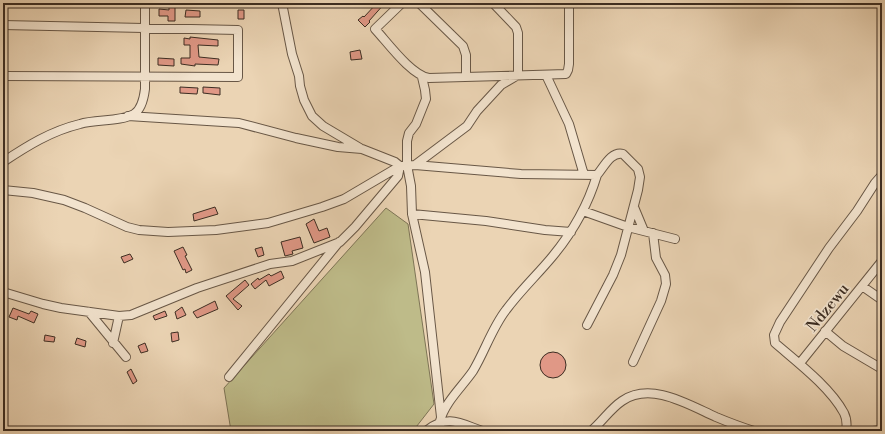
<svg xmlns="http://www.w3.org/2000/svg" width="885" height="434" font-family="'Libre Bodoni',serif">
	<rect width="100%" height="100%" fill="#ebd4b4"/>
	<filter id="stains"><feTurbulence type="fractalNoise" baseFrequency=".005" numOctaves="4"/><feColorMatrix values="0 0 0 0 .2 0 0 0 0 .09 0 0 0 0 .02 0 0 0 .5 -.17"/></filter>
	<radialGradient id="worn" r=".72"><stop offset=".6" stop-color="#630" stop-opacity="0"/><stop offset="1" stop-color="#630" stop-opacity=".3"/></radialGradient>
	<!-- green -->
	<path fill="#bebb89" stroke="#7d7456" d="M386 208 408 224 434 404 413 431H231L224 388Z"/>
	<!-- building -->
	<path fill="#e09886" stroke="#3c2d22" d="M169 3H175V21H168V16H159V9L169 10Z
		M377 3H385L369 21 370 22 365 27 358 20 363 16 364 17Z
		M186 10 200 11V17H185Z
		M238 10H244V19H238Z
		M190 37 218 40V46L198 45 199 57 219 59 218 65 195 64V66L181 64V58H190V45H184V38L190 39Z
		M360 50 362 59 351 60 350 52Z
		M158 58 174 59V66L158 65Z
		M180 87 198 88 197 94 180 93Z
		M203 87 220 88V95L203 93Z
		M215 207 218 214 194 221 193 214Z
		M314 219 319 231 327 228 330 237 314 243 306 224Z
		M300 237 303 248 292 251 293 254 285 256 281 242Z
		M183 247 187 255 185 256 192 270 186 273 185 269 183 270 174 251Z
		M262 247 264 255 258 257 255 249Z
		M130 254 133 259 124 263 121 257Z
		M281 271 284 278 269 286 266 280 255 289 251 284 258 278 259 280 269 274 271 276Z
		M245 280 249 285 233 299 242 306 238 310 226 296Z
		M215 301 218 309 197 318 193 312Z
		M182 307 186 315 177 319 175 312Z
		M13 308 29 314 31 311 38 314 34 323 18 316 17 320 9 317Z
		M165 311 167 316 155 320 153 316Z
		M178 332 179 340 172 342 171 333Z
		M45 335 55 337 54 342 44 341Z
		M77 338 86 341 85 347 75 344Z
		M145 343 148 351 141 353 138 346Z
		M540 365a13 13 0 1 1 26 0a13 13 0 1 1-26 0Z
		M131 369 137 381 133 384 127 372Z"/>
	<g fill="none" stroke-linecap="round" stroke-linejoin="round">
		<defs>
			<path id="street" d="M282 3 292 54 299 76 300 86 304 100 312 116 323 126 360 148
				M402 3 375 29C388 43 411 75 429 78L566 74 568 70 569 64V3
				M419 3 463 46 466 55V76
				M3 25 238 30V77L3 76
				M546 75 569 124 584 175
				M422 77 425 90 426 99 416 124 409 133 407 141V165L411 186 412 214 425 272 441 417
				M3 162C27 146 51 131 80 124 96 119 120 122 134 114 142 109 144 97 145 89V3
				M415 165 467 126 477 111 501 85 518 75V33L516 27 493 3
				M3 190 33 193 64 200 85 208 127 227 139 230 168 232 216 230 268 223 322 207 344 199 400 166 415 165 521 174 597 175C588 205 572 233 552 257 537 275 520 291 506 310 492 328 485 351 473 371 462 387 445 402 440 421
				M634 207 644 231
				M583 211 628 227 675 239
				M412 214 486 221 545 230 571 232
				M862 286 882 300
				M3 292 43 304 61 308 119 316 131 315 197 288 270 264 292 261 340 242 355 227 398 176 400 166 395 162 362 149 338 147 296 138 239 123 128 116
				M89 312 126 357
				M587 325 613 275 621 255 638 190 640 177 638 169 623 154C611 151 604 167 597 175
				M825 331 843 346 882 369
				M113 343 119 316
				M633 362 661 301 666 284 665 275 656 258 653 233
				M800 363 882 261
				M229 377 339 242
				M426 431C447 414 460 423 482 431
				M591 431C602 422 610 409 622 401 651 381 689 405 716 417 728 422 741 427 754 431
				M846 431C847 425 847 419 844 413 830 387 797 362 775 343L774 335 780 322 829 248 857 211 875 183 882 175
				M873 431 882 430"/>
		</defs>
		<!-- street casing -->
		<use href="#street" stroke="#685746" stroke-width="10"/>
		<!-- street -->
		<use href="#street" stroke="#f2e3ce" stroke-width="8"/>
	</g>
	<g text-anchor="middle" stroke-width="3.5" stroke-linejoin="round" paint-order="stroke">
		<!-- street labels -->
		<g font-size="16" fill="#3c2d22" stroke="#f2e3ce">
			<text transform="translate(827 307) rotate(-51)" y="6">Ndzewu</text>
		</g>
	</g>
	<!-- margin -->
	<rect width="885" height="434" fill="none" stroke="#ebd4b4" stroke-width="16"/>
	<rect x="4" y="4" width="877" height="426" fill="none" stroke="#3c2d22" stroke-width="2"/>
	<rect x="8" y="8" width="869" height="418" fill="none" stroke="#3c2d22"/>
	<rect width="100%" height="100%" filter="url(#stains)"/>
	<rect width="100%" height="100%" fill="url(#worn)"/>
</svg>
